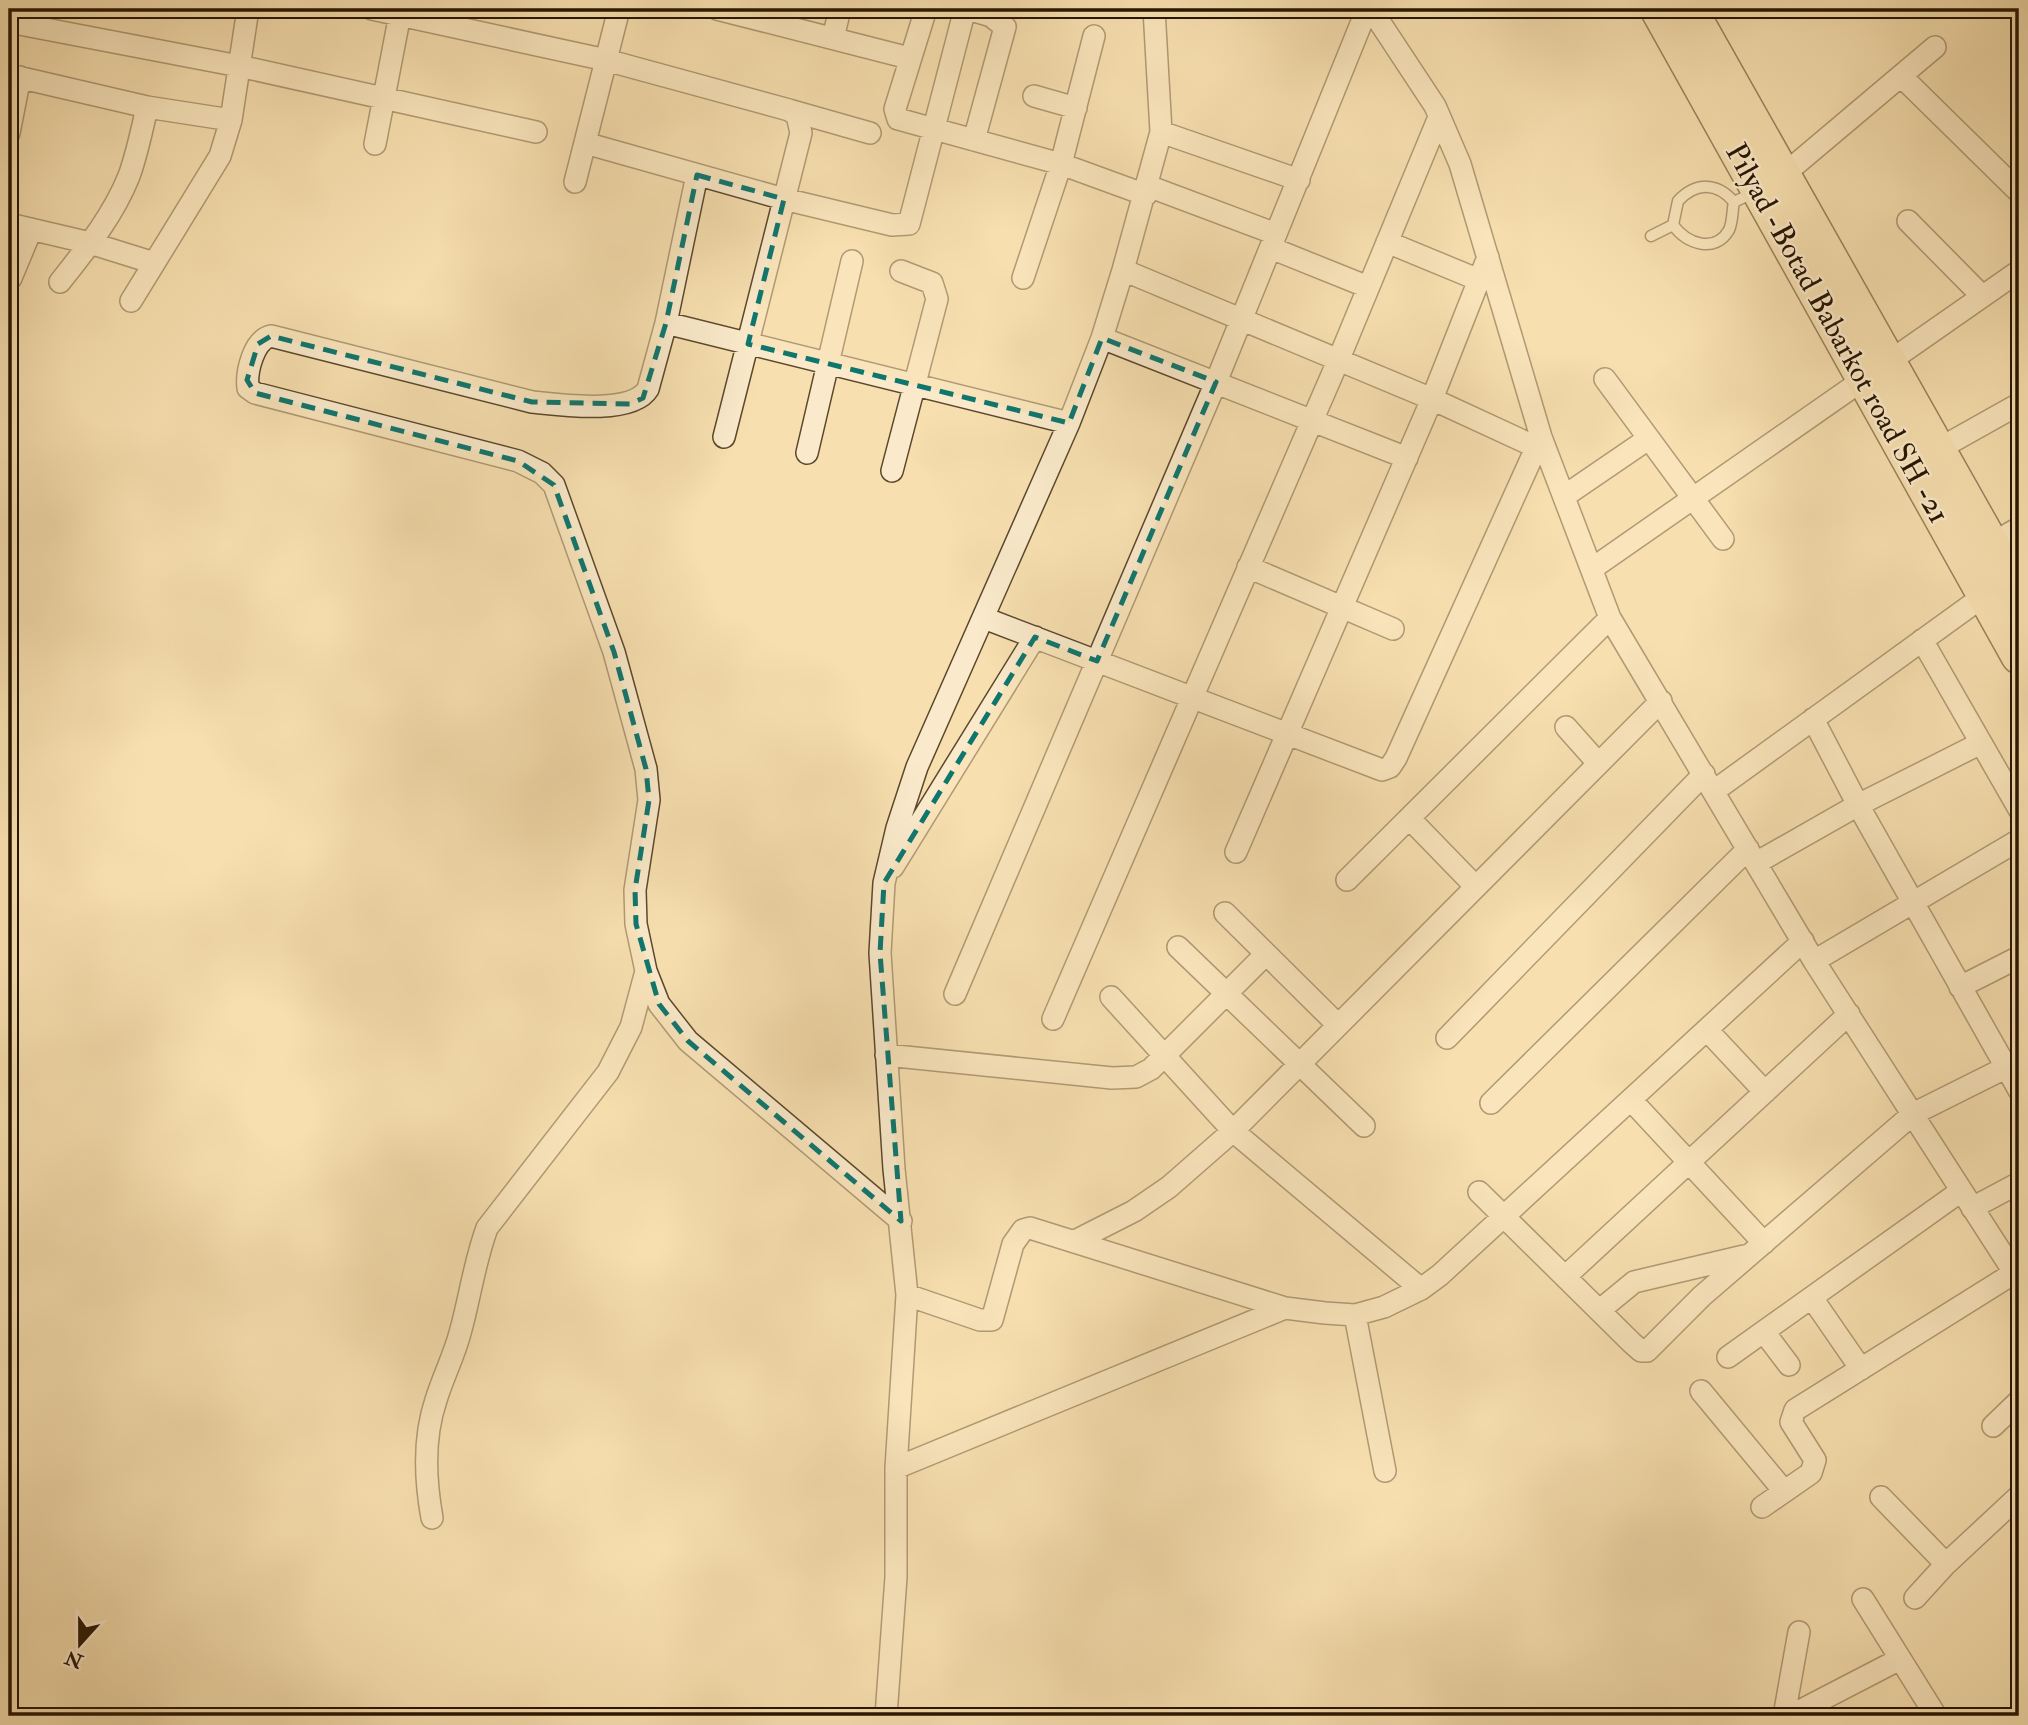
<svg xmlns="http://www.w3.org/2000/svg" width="2028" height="1725" font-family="'IM FELL Double Pica',serif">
	<rect width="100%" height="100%" fill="#f7dfaf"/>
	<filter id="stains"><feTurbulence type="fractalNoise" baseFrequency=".00286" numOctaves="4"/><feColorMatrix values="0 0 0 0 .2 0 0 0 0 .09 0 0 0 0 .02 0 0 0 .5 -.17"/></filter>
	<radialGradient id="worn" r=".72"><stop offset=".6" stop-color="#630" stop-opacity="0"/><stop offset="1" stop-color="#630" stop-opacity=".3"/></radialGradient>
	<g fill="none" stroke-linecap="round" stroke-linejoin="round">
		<defs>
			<path id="service" d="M1673 225C1687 244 1715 254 1729 230 1733 221 1732 211 1734 202L1755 192
				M1651 236 1673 225 1678 201C1696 182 1717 182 1734 202"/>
			<path id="minor" d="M372 9 606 60 789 110 797 115 801 133 724 437
				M717 9 909 58
				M926 9 895 109 898 119 1061 164 1146 195
				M968 9 991 16 1005 27 974 140
				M1371 9 1435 106 1460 164 1541 437 1610 618 1814 961 2019 1280
				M9 22 239 66 536 132
				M833 38 840 9
				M9 75 147 107 231 120
				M1901 76 2019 192
				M1034 96 1076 108
				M789 110 870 133
				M1161 132 1299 180
				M9 133 20 77
				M585 143 784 199 892 225 909 224 965 9
				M375 144 401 9
				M697 175 666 323 1069 423
				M1782 176 1935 47
				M575 182 619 9
				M1148 186 1276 234
				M1908 221 1982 296
				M9 224 90 243 154 263
				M1387 242 1479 280
				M1271 248 1368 287
				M1123 270 1432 399 1536 447
				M11 278 31 230
				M1023 278 1061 164 1094 36
				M60 282C86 249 113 216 129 176 137 154 142 130 147 107
				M131 301 220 156 231 120 248 9
				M666 323 648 389C632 415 561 405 532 402L271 336C254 340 246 371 248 388L255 393 518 461 542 473 554 485 614 652 646 769 649 800 635 890 636 924 646 971 659 1004 688 1041 901 1221
				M1102 338 1407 458
				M1605 379 1723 539
				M1937 450 2019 404
				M807 453 852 261
				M892 471 937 299 932 283 901 271
				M1566 495 1648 439
				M1991 544 2019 528
				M1248 567 1393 629
				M1593 568 2019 271
				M984 618 1382 770 1390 767 1396 758 1541 437
				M1922 640 2019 809
				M1813 719 1858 805 2019 1090
				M1566 727 1598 763
				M1714 791 1985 595
				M1409 818 1475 886
				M1236 852 1432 399 1488 257
				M1756 863 1858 805 1981 743
				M893 867 1035 637
				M1347 880 1610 618
				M1225 913 1337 1024
				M1178 947 1364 1126
				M1814 961 2019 840
				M1960 987 2019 957
				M955 994 1216 382 1367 9
				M1111 997 1233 1131 1421 1289
				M1053 1019 1338 361 1439 117
				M1707 1030 1765 1092
				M1447 1038 1704 774
				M886 1055 1112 1078 1136 1077 1151 1069 1266 954
				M1631 1100 1764 1243
				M1491 1103 1748 849
				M1479 1192 1632 1343 1641 1351H1647L1702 1296 1913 1114 2019 1061
				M1972 1208 2019 1183
				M1075 1241 1134 1211 1169 1187 1233 1131 1661 701
				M1566 1276 1849 1014
				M907 1295 980 1320H992L1013 1244 1023 1230 1030 1228 1285 1308 1325 1313 1355 1315 1384 1307 1421 1289 1440 1275 1803 941
				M1812 1298 1861 1369
				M1600 1310 1634 1282 1744 1256
				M1355 1315 1385 1471
				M1764 1332 1789 1365
				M1728 1357 1961 1191
				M1701 1391 1784 1491
				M1993 1426 2019 1401
				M896 1468 1285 1308
				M1881 1497 1946 1564
				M1762 1507 1811 1473 1815 1460 1791 1422 1795 1410 2014 1273
				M432 1518C425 1479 423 1438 436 1400 443 1377 454 1356 460 1333 470 1298 474 1263 487 1228L608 1072 631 1027 646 971
				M1915 1598 1946 1564 2019 1496
				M1863 1599 1936 1716
				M886 1716 896 1577V1468L907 1295 894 1169 880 953 884 883 897 828 917 767 1069 423 1102 338 1123 270 1161 132 1154 9
				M1784 1716 1799 1632
				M1790 1716 1900 1659"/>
			<path id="primary" d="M1658 9 2019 656
				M1689 9 2019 594"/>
		</defs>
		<!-- service casing -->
		<use href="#service" stroke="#5b482c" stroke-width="13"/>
		<!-- minor casing -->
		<use href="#minor" stroke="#5b482c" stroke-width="24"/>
		<!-- primary casing -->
		<use href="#primary" stroke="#271500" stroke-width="38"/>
		<!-- service -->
		<use href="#service" stroke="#faeacb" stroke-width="10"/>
		<!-- minor -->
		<use href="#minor" stroke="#faeacb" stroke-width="21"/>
		<!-- primary -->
		<use href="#primary" stroke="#f7dfaf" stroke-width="35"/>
	</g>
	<!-- marked area -->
	<path d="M0 0H2028V1725H0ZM697 175 784 199 748 344 1069 423 1102 338 1216 382 1097 661 1035 637 884 883 880 953 901 1221 688 1041 659 1004 636 924 635 890 649 800 646 769 614 652 554 485 518 461 255 393 247 380 258 344 271 336 532 402 630 404 643 398 666 323Z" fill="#f7dfaf" fill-opacity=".55" fill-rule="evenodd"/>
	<path fill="none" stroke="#0f766e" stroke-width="5" stroke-dasharray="14 9" stroke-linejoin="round" d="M697 175 784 199 748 344 1069 423 1102 338 1216 382 1097 661 1035 637 884 883 880 953 901 1221 688 1041 659 1004 636 924 635 890 649 800 646 769 614 652 554 485 518 461 255 393 247 380 258 344 271 336 532 402 630 404 643 398 666 323Z"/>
	<g text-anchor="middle" stroke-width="5" stroke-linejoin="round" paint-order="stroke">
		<!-- street labels -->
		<g font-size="30" fill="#271500" stroke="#faeacb">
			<text transform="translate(1838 333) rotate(61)" y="10">Pilyad -Botad Babarkot road SH -21</text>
		</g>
	</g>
	<!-- margin -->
	<rect width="2028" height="1725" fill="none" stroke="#f7dfaf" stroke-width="35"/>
	<rect x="10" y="10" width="2007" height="1704" fill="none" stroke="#271500" stroke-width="3.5"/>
	<rect x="18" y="18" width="1993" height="1690" fill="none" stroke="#271500" stroke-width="2"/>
	<!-- north arrow -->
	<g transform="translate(80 1644) rotate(201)" stroke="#faeacb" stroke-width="5" paint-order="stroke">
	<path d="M0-5L12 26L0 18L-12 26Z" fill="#271500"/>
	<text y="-10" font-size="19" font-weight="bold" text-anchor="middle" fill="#271500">N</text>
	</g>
	<rect width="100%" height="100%" filter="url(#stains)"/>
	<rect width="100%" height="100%" fill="url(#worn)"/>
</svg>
